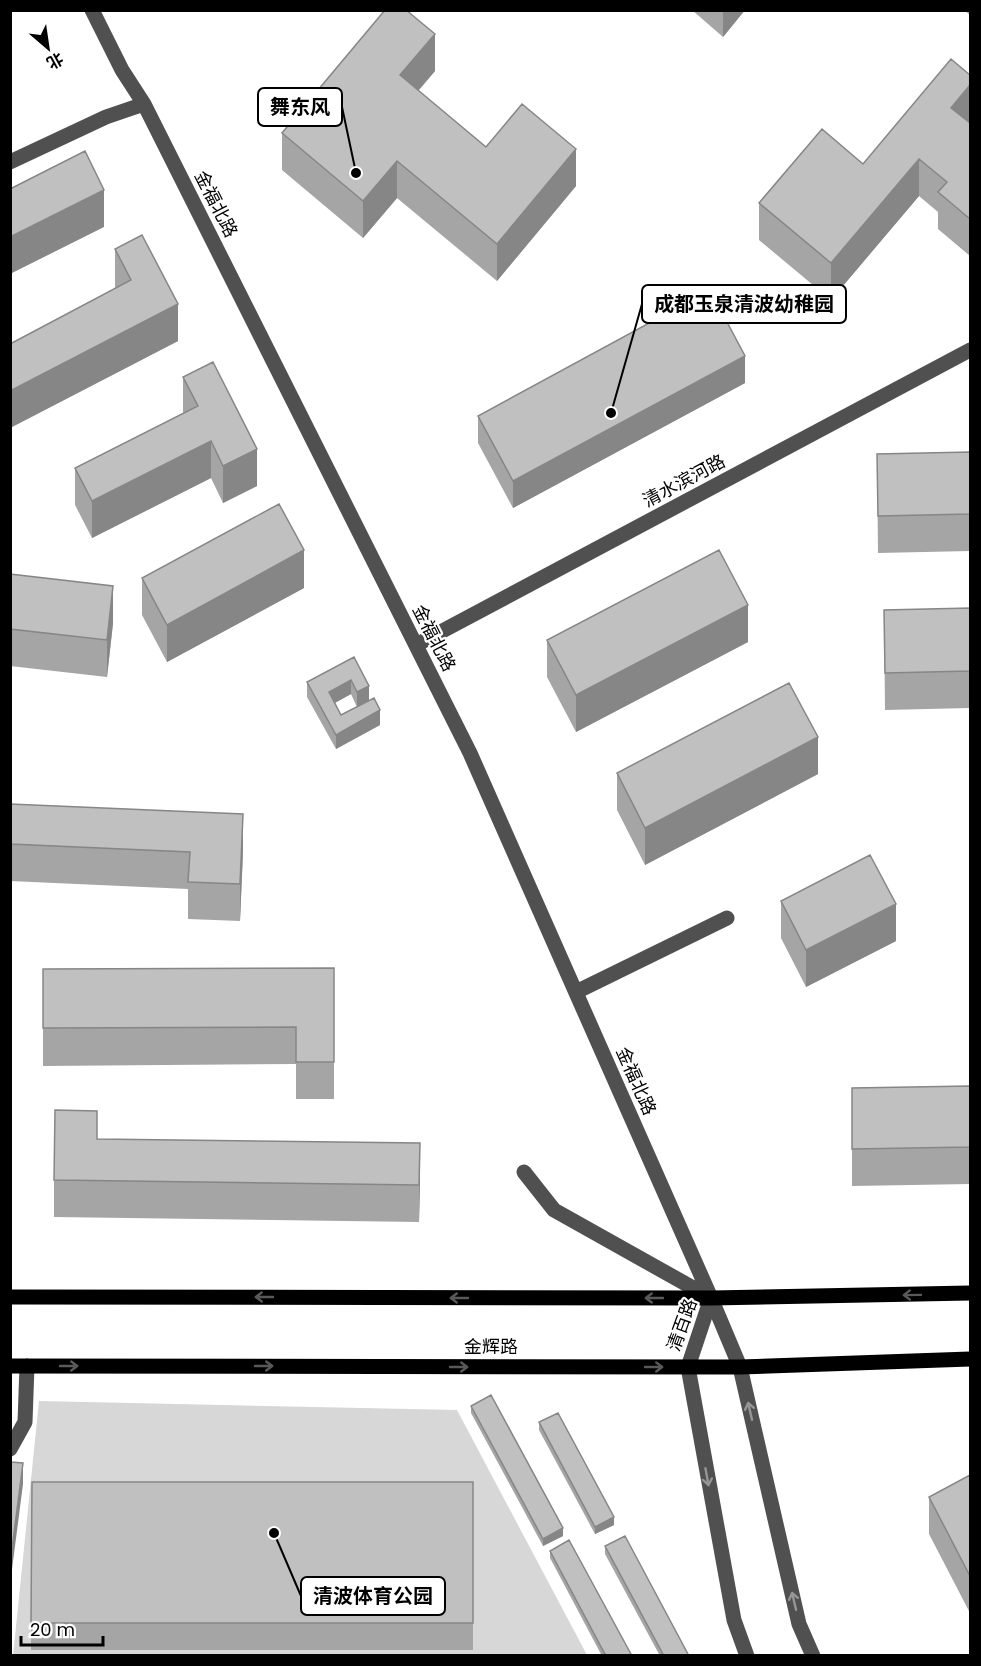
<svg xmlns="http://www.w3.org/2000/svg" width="981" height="1666" font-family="Poppins,'Noto Sans SC',sans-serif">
	<rect width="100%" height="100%" fill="#fff"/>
	<!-- pitch -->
	<path fill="#d7d7d7" d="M39 1401 457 1410 587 1655 13 1656Z"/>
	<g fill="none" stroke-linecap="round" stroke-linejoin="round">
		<!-- minor -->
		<path stroke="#505050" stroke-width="15" d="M92 10 122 70 144 104 470 753 711 1298 740 1367 799 1624 813 1656
			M10 162 106 117 144 104
			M416 645 970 350
			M576 992 727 918
			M524 1172 554 1210 711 1298
			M711 1298 688 1367 734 1620 747 1656
			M10 1449 25 1422 27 1366"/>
		<!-- major -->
		<path stroke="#000" stroke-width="15" d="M10 1297 711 1298 970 1293
			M10 1366 740 1367 970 1359"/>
	</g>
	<!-- wall -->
	<path fill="#a5a5a5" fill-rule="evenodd" d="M692 10H745L723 37Z
		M964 10H970V15Z
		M435 71 418 91 486 147 576 186 497 281 397 198 363 238 282 170V133Z
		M970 123V256L938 229V212L919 196 831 300 759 240V203Z
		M115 249 178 341 10 428V344L116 288 115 287Z
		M183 377 257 486 223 503 211 478 92 538 75 505V468L183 413Z
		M745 383 513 508 478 443V416Z
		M970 452V551L878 553 877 454Z
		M10 574 113 623 107 677 10 666Z
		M142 578 304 588 167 662 142 615Z
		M970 608V708L885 710 884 610Z
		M547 640 748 642 576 732 547 677Z
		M354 657 369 700 380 725 336 749 307 697V682ZM351 694 357 707 341 715 335 703Z
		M617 773 818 774 645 865 617 810Z
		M10 804 243 851 240 921 188 919V889L10 881Z
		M781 901 896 941 806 987 781 938Z
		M334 968V1099H296V1064L43 1066V969Z
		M970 1086V1184L852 1186V1088Z
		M97 1139 420 1180 419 1222 54 1217V1180Z
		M471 1406 563 1536 543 1546 471 1413Z
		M539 1422 614 1525 595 1534 539 1430Z
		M970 1475V1613L929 1534V1497Z
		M32 1482H473V1650H31Z
		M605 1546 689 1656H660L605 1554Z
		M550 1551 632 1656H602L550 1558Z"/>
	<!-- shaded-wall -->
	<path fill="#868686" d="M723 10H745L723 37Z
		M435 34V71L400 112V75Z
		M970 85V122L951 145V108Z
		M576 149V186L497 281V244Z
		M919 159V196L831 300V263Z
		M397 161V198L363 238V201Z
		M104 190V227L10 274V237Z
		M178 304V341L10 428V391Z
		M745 356V383L513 508V481Z
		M211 441V478L92 538V501Z
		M257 449V486L223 503V466Z
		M304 550V588L167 662V625Z
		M113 586V623L107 677V640Z
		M748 605V642L576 732V695Z
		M351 680V694L329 706V692Z
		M369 686V700L357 707V692Z
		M380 710V725L336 749V735Z
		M818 737V774L645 865V828Z
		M243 814V851L240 921V884Z
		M896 904V941L806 987V950Z
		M420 1143V1180L419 1222V1185Z
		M23 1463V1484L10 1585V1564Z
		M614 1517V1525L595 1534V1527Z
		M563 1528V1536L543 1546V1539Z"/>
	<!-- building -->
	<path fill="#c0c0c0" stroke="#868686" stroke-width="1.5" d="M385 10H406L435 34 400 75 486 147 522 104 576 149 497 244 397 161 363 201 282 133Z
		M951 59 970 75V85L951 108 970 123V219L938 192 947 182 919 159 831 263 759 203 822 129 863 164Z
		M85 151 104 190 10 237V189Z
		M142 235 178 304 10 391V344L131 280 115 249Z
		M710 290 745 356 513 481 478 416Z
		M213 362 257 449 223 466 211 441 92 501 75 468 198 406 183 377Z
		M970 452V514L878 516 877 454Z
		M279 504 304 550 167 625 142 578Z
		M719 550 748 605 576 695 547 640Z
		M10 574 113 586 107 640 10 629Z
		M970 608V671L885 673 884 610Z
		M354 657 369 686 357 692 351 680 329 692 341 715 374 698 380 710 336 735 307 682Z
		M789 683 818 737 645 828 617 773Z
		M10 804 243 814 240 884 188 882 190 852 10 844Z
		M870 855 896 904 806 950 781 901Z
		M334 968V1062H296V1027L43 1028V969Z
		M970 1086V1147L852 1149V1088Z
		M55 1110 97 1111V1139L420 1143 419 1185 54 1180Z
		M491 1395 563 1528 543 1539 471 1406Z
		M558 1413 614 1517 595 1527 539 1422Z
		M10 1462 23 1463 10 1564Z
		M970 1475V1576L929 1497Z
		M32 1482H473V1623H31Z
		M625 1536 689 1656H664L605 1546Z
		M569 1540 632 1656H606L550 1551Z"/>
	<!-- one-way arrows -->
	<defs><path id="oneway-shaft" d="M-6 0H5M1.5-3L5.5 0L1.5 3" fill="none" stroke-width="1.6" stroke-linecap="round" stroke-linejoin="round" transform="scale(1.5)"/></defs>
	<g stroke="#595959">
		<use href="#oneway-shaft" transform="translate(912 1295) rotate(179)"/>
		<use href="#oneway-shaft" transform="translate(264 1297) rotate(-180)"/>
		<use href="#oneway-shaft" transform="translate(459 1298) rotate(-180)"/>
		<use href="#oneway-shaft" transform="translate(654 1298) rotate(-180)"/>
		<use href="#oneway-shaft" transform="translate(69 1366)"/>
		<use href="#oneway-shaft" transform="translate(264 1366)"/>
		<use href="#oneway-shaft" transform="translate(459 1367)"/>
		<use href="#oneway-shaft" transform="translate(654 1367)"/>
	</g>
	<g stroke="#969696">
		<use href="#oneway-shaft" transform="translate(750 1411) rotate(-103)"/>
		<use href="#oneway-shaft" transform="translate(707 1477) rotate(80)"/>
		<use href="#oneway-shaft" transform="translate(794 1601) rotate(-103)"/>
	</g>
	<g text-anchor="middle" stroke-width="4.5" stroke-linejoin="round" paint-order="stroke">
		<!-- street labels -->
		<g font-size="18" fill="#000" stroke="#fff">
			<text transform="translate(216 204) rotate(63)" y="6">金福北路</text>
			<text transform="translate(684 481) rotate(-28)" y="6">清水滨河路</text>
			<text transform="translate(434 638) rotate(63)" y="6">金福北路</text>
			<text transform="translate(636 1081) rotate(66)" y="6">金福北路</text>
			<text transform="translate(682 1325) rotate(-70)" y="6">清百路</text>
			<text x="491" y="1353">金辉路</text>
		</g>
	</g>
	<!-- callouts -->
	<path fill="none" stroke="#000" stroke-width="2" d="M356 173L342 107M611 413L642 304M274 1533L301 1596"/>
	<g fill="#000" stroke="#fff" stroke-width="2">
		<circle cx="356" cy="173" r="6"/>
		<circle cx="611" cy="413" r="6"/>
		<circle cx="274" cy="1533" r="6"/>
	</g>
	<g fill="#fff" stroke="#000" stroke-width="2">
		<rect x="258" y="88" width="84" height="38" rx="6"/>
		<rect x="642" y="285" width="204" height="38" rx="6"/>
		<rect x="301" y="1577" width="144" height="38" rx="6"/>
	</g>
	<g font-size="20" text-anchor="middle" font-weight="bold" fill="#000">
		<text x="300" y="114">舞东风</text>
		<text x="744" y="311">成都玉泉清波幼稚园</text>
		<text x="373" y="1603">清波体育公园</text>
	</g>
	<!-- border -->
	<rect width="981" height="1666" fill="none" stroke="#000000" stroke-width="24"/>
	<!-- north arrow -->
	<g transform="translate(48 48) rotate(151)" stroke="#ffffff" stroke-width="4.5" paint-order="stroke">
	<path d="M0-4.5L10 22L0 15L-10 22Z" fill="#000000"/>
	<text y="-9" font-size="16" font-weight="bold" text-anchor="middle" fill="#000000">北</text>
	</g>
	<!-- scale -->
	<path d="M21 1636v9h82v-9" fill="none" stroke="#000000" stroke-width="3"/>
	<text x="30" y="1636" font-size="18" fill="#000000" stroke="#ffffff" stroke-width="4.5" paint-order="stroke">20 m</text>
</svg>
